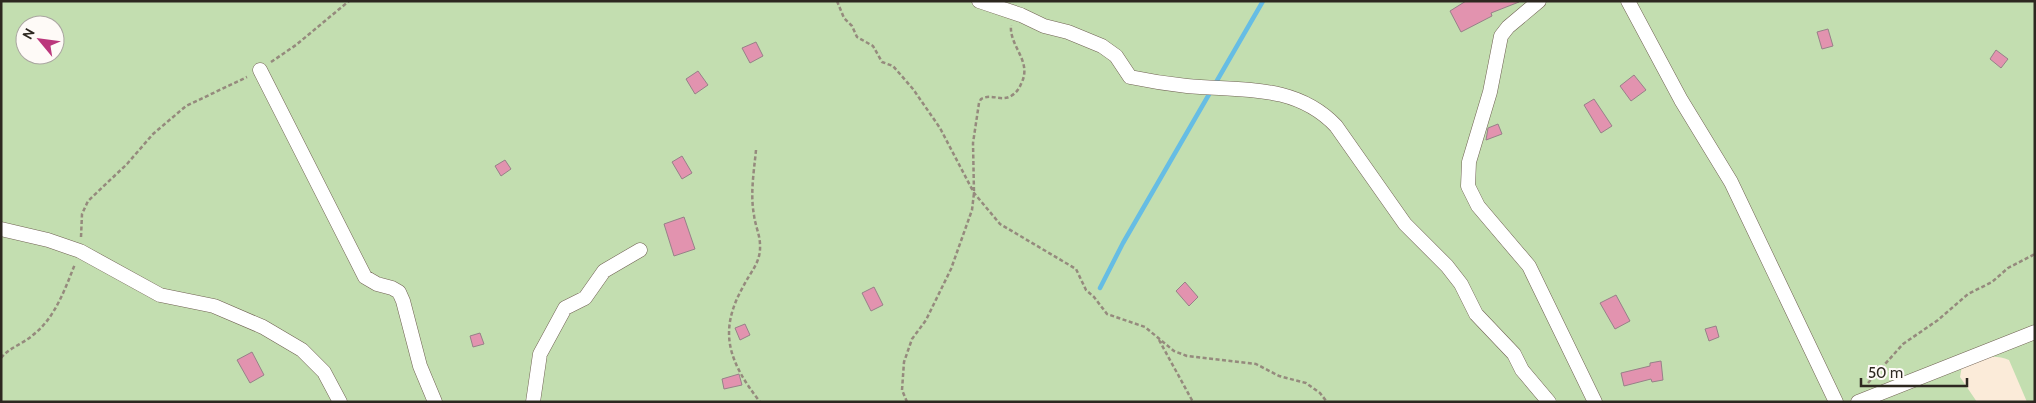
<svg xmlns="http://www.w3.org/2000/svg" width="2036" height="403" font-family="Cabin,sans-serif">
	<rect width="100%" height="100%" fill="#fbebd9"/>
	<!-- green -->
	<path fill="#c3deb0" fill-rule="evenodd" d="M1 1H2035V402H2027L2009 360C1993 353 1977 358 1962 366L1960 377 1977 402H1ZM25 25H55V55H25Z"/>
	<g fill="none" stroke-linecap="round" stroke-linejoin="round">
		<!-- stream -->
		<path stroke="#66bde4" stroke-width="4.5" d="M1100 288 1123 243 1263 1"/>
	</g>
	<!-- building -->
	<path fill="#e293af" stroke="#978188" d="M1466 1H1519V2L1491 13 1492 16 1461 32 1450 11Z
		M1828 29 1833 46 1822 49 1817 32Z
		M756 42 763 56 750 63 742 48Z
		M1996 50 2008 59 2001 68 1990 59Z
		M698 71 708 85 695 94 686 79Z
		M1634 75 1646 90 1631 101 1620 86Z
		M1594 99 1612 126 1601 133 1584 105Z
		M1498 124 1502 134 1486 140 1488 128Z
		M682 156 692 173 682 179 672 162Z
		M505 160 511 169 501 176 495 166Z
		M684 217 695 249 674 256 664 224Z
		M1185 282 1198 297 1189 306 1176 291Z
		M874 287 883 305 871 311 862 293Z
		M1616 295 1630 321 1615 329 1600 303Z
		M745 324 750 335 740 340 735 328Z
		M1716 326 1719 337 1709 341 1705 329Z
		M480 333 484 344 473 347 470 336Z
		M252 352 264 375 250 383 237 360Z
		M1661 361 1663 380 1652 382 1651 379 1624 386 1621 373 1650 366V363Z
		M739 374 742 385 724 389 722 379Z"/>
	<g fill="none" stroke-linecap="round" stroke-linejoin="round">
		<defs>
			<path id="street" d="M979 1 1021 15 1044 26 1068 32 1102 46 1116 56 1130 77C1149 81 1168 84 1187 86 1240 91 1295 83 1336 126L1405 224 1447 266 1461 284 1476 314 1514 354 1522 370 1549 402
				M1539 1 1508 27 1501 36 1490 92 1469 162 1468 186 1478 206 1529 266 1595 402
				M1628 1 1681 100 1731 182 1836 402
				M260 70 365 277 377 284 392 288 399 292 403 301 420 366 435 402
				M1 229 48 240 80 251 160 295 214 306 263 327 302 350 324 372 340 402
				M533 402 540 354 565 308 585 298 604 271 640 250
				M1858 402 2035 332"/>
		</defs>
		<!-- street casing -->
		<use href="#street" stroke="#706253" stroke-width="15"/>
		<!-- path -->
		<path stroke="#958a7d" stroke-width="2.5" stroke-dasharray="4 2.5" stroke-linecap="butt" d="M837 1 844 18 852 26 857 37 873 46 882 62 893 66 913 89 940 128 974 193 1000 224 1076 269 1086 290 1094 297 1107 314 1145 327 1174 351 1187 356 1256 364 1279 376 1306 383 1320 393 1327 402
			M271 62 296 45 349 1
			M756 150C754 171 750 194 754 215 755 225 760 235 760 245 761 263 750 272 743 287 717 333 730 363 760 402
			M81 237 82 214 88 201 127 164 153 134 186 106 247 77
			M1159 340 1193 402
			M1 358C10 347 23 344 33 335 55 318 65 289 75 264
			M1868 383 1903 344 1938 320 1968 294 1992 282 2008 268 2035 254
			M907 402 902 390 904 362 912 339 926 320 951 269 972 210 974 193 973 143 979 103 981 99C992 93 1001 102 1011 96 1016 93 1019 89 1021 84 1033 61 1009 47 1011 25"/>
		<!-- street -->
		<use href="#street" stroke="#fff" stroke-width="14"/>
	</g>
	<!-- border -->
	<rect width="2036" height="403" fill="none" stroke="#2d2720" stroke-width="5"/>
	<!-- north arrow -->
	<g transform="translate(40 40) rotate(299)"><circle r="24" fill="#fefaf7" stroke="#aaa6a1"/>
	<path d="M0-4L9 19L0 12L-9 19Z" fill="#bb377c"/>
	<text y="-8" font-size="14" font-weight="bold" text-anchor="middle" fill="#2d2720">N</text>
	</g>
	<!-- scale -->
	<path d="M1861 378v8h106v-8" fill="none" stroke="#2d2720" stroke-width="2.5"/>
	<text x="1868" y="378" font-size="15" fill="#2d2720" stroke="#fefaf7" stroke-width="4" paint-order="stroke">50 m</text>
</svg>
